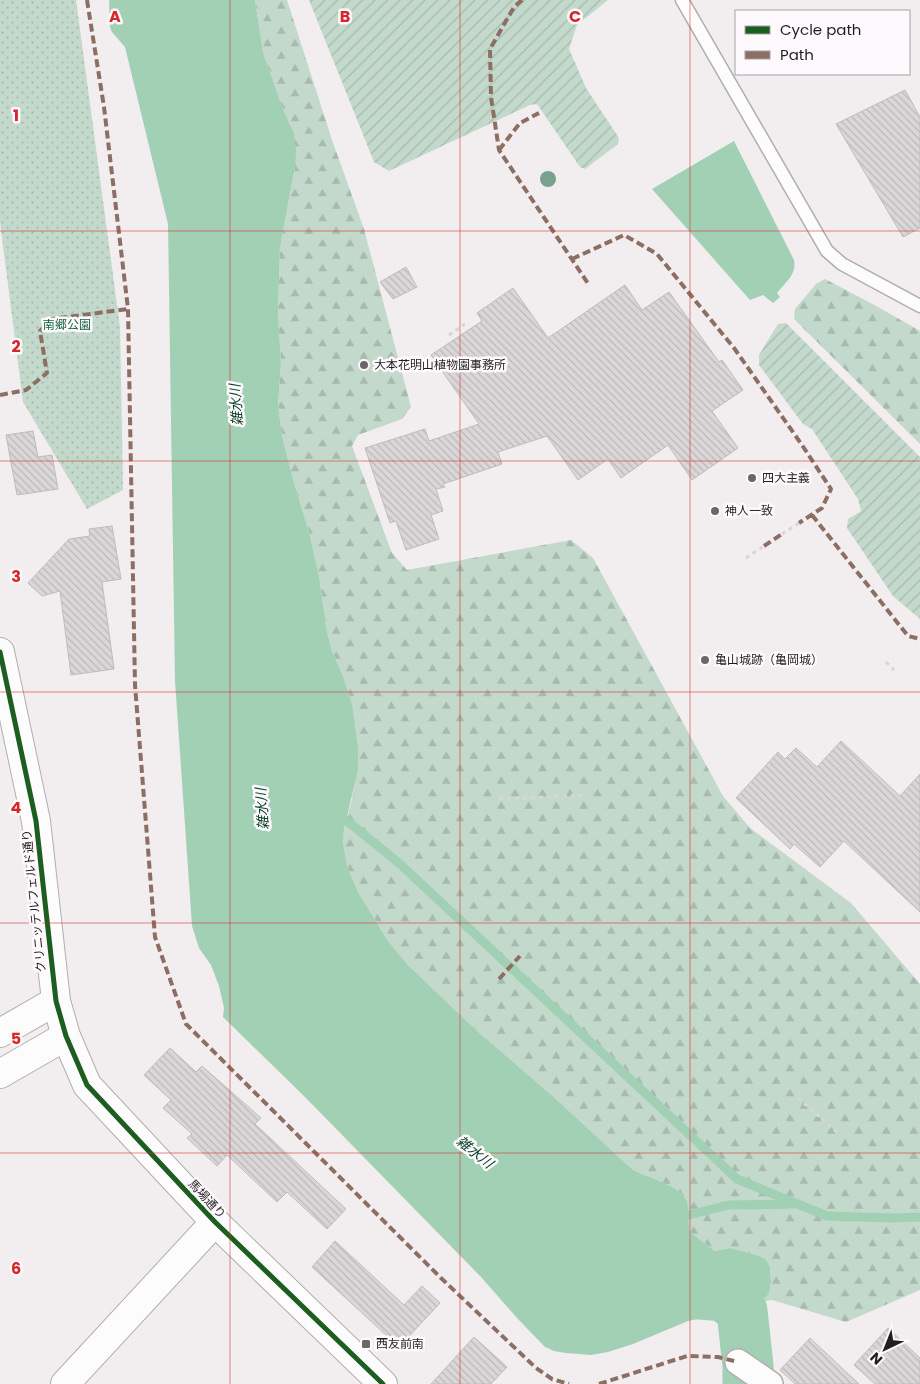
<svg xmlns="http://www.w3.org/2000/svg" width="920" height="1384" font-family="Poppins,'Noto Sans JP',sans-serif">
	<defs>
		<pattern id="forest-firs" width="22" height="20" patternUnits="userSpaceOnUse" patternTransform="scale(1.25)"><rect width="22" height="20" fill="#c3d9cb"/><path d="M5 1l3.5 6h-7zM16 11l3.5 6h-7z" fill="#a7baae"/></pattern>
		<pattern id="park-dots" width="8" height="8" patternUnits="userSpaceOnUse" patternTransform="scale(1.25)"><rect width="8" height="8" fill="#c3d9cb"/><path d="M2 2h.1M6 6h.1" fill="none" stroke="#a7baae" stroke-width="1.8" stroke-linecap="round"/></pattern>
		<pattern id="garden-furrows" width="10" height="10" patternUnits="userSpaceOnUse" patternTransform="scale(1.25)"><rect width="10" height="10" fill="#c3d9cb"/><path d="M-1 1l2-2M0 10L10 0M9 11l2-2" fill="none" stroke="#a7baae"/></pattern>
		<pattern id="building-back-hatch" width="6" height="6" patternUnits="userSpaceOnUse" patternTransform="scale(1.25)"><rect width="6" height="6" fill="#dbd6d8"/><path d="M-1 5l2 2M0 0l6 6M5-1l2 2" fill="none" stroke="#bcb7b9"/></pattern>
	</defs>
	<rect width="100%" height="100%" fill="#f2edef"/>
	<!-- forest -->
	<path fill="url(#forest-firs)" d="M255 0H287L332 140 364 229 411 407 402 419 358 435 352 446 392 553 407 570 571 540 593 558 723 796 750 828 851 903 920 984V1290L846 1322 772 1300 761 1302C772 1290 772 1283 770 1267L730 1248 715 1251 690 1232C688 1223 689 1207 687 1201 680 1185 647 1179 633 1170L556 1099 476 1030 408 965 388 941 358 892 347 866 343 842 344 829 352 799 355 781 352 704 343 676 332 651 327 632 319 576 309 532 295 486 282 436 278 405 281 363 278 312 280 248 295 167 294 133 283 109 263 52Z
		M825 279 878 307 920 331V444L794 319 795 309 816 284Z"/>
	<!-- park -->
	<path fill="url(#park-dots)" d="M0 0H76L120 327 123 490 87 509 23 402 0 222Z"/>
	<!-- garden -->
	<path fill="url(#garden-furrows)" d="M309 0H608L577 25 569 49 586 88 619 138 618 144 585 169 580 167 537 104 530 105 389 171 374 162Z
		M786 323 920 457V619L893 596 847 528 848 519 861 511 858 499 812 429 803 424 759 365V355L778 324Z"/>
	<!-- water -->
	<path fill="#a2d0b5" d="M109 0H255L263 52 283 109 294 133 296 151 295 167 280 248 278 312 281 363 278 405 282 436 295 486 309 532 319 576 327 632 332 651 343 676 352 704 358 749V770L344 829 343 842 347 866 358 892 388 941 408 965 476 1030 556 1099 633 1170C647 1178 680 1185 687 1201 689 1208 688 1223 690 1232L715 1251 730 1248 759 1256 765 1259 770 1267 771 1282 769 1293 761 1302 748 1311H734L688 1321 633 1344 608 1352 591 1355 566 1353 554 1351 545 1347 517 1318 481 1277 304 1096 223 1017 224 1008 219 986 211 965 199 948 192 926 175 681 168 224 125 47 112 32 110 27Z
		M734 141 794 260C797 274 786 282 777 293L780 297 773 303 763 295 750 300 652 189Z"/>
	<g fill="none" stroke-linecap="round" stroke-linejoin="round">
		<!-- stream -->
		<path stroke="#a2d0b5" stroke-width="9" d="M346 820 400 864 737 1179 827 1216 893 1218 920 1217
			M688 1215 729 1205 794 1204"/>
		<!-- river -->
		<path stroke="#a2d0b5" stroke-width="51" d="M677 1292 724 1296 742 1311 748 1366V1384"/>
	</g>
	<!-- building -->
	<path fill="url(#building-back-hatch)" stroke="#c0bcbe" d="M905 90 920 117V228L903 237 836 124Z
		M406 267 417 287 393 299 380 282Z
		M625 285 642 310 669 292 719 362 722 360 743 390 712 411 738 448 692 480 668 445 621 478 608 459 578 480 547 436 498 452 502 464 443 484 445 487 436 489 443 511 431 515 439 539 406 550 396 521 390 523 365 448 425 429 429 441 479 424 431 355 482 321 477 313 513 288 548 338Z
		M33 431 38 457 52 455 58 489 17 495 6 435Z
		M112 526 121 579 102 582 114 669 71 675 60 591 42 596 28 583 69 539 90 536 89 529Z
		M841 741 900 796 920 774V912L844 841 820 867 794 844 790 849 736 798 778 752 785 759 796 748 817 767Z
		M170 1048 196 1072 202 1066 261 1118 255 1124 346 1209 327 1229 287 1192 277 1202 227 1155 217 1166 187 1138 192 1134 163 1108 171 1100 144 1075Z
		M335 1241 404 1305 422 1286 440 1303 399 1347 312 1267Z
		M888 1328 920 1358V1384H875L854 1365Z
		M474 1337 507 1367 491 1384H431Z
		M810 1338 859 1384H795L780 1370Z"/>
	<g fill="none" stroke-linecap="round" stroke-linejoin="round">
		<defs>
			<path id="lane" d="M682 0 827 251 842 264 920 306"/>
			<path id="street" d="M738 1362 770 1384"/>
			<path id="secondary" d="M0 652 36 821 56 1001 66 1036 87 1085 215 1222 383 1384
				M0 1033 56 1001
				M0 1074 66 1036
				M65 1384 215 1222"/>
		</defs>
		<!-- lane casing -->
		<use href="#lane" stroke="#b2aeaf" stroke-width="15"/>
		<!-- street casing -->
		<use href="#street" stroke="#b2aeaf" stroke-width="28"/>
		<!-- secondary casing -->
		<use href="#secondary" stroke="#b2aeaf" stroke-width="30"/>
		<!-- path -->
		<path stroke="#d8d6d7" stroke-width="3" stroke-dasharray="4 4" stroke-linecap="butt" d="M449 335 465 324
			M782 534 799 523
			M746 558 764 546
			M886 662 894 670
			M499 799 587 795
			M798 1098 840 1135"/>
		<!-- lane -->
		<use href="#lane" stroke="#fdfcfd" stroke-width="12"/>
		<!-- street -->
		<use href="#street" stroke="#fdfcfd" stroke-width="25"/>
		<!-- secondary -->
		<use href="#secondary" stroke="#fdfcfd" stroke-width="28"/>
		<!-- quiet -->
		<path stroke="#8d6e63" stroke-width="4" stroke-dasharray="8 4" stroke-linecap="butt" d="M87 0 104 107 128 309 135 685 155 937 186 1024 441 1278 536 1368 552 1379 569 1384
			M522 0 514 7 490 49 491 97 499 150 589 285
			M499 150 520 123 539 113
			M572 259 624 235 657 254 734 348 802 445 831 489 822 508 799 523
			M0 395 26 390 47 373 40 331 52 319 128 309
			M812 515 908 636 920 639
			M764 546 782 534
			M499 979 520 956
			M599 1384 687 1356 718 1357 738 1362"/>
		<defs>
			<path id="cycleway" d="M0 652 36 821 56 1001 66 1036 87 1085 215 1222 383 1384"/>
		</defs>
		<!-- cycleway casing -->
		<use href="#cycleway" stroke="#fef9fc" stroke-width="8"/>
		<!-- cycleway -->
		<use href="#cycleway" stroke="#1b5e20" stroke-width="5"/>
	</g>
	<!-- trees -->
	<circle fill="#79a28e" cx="548" cy="179" r="8"/>
	<!-- grid -->
	<path fill="none" stroke="#d62828" stroke-width="1" stroke-opacity="0.55" d="M230 0V1384M460 0V1384M690 0V1384M0 231H920M0 461H920M0 692H920M0 923H920M0 1153H920"/>
	<!-- markers -->
	<g fill="#6b6668" stroke="#fef9fc" stroke-width="2">
		<circle cx="364" cy="365" r="5"/>
		<circle cx="752" cy="478" r="5"/>
		<circle cx="715" cy="511" r="5"/>
		<circle cx="705" cy="660" r="5"/>
		<rect x="361" y="1339" width="10" height="10" rx="2.5"/>
	</g>
	<g text-anchor="middle" stroke-width="5" stroke-linejoin="round" paint-order="stroke">
		<!-- park labels -->
		<g font-size="12" fill="#16653f" stroke="#fef9fc">
			<text x="67" y="329">南郷公園</text>
		</g>
		<!-- poi labels -->
		<g font-size="12" fill="#221e20" stroke="#fef9fc" text-anchor="start">
			<text x="374" y="369">大本花明山植物園事務所</text>
			<text x="762" y="482">四大主義</text>
			<text x="725" y="515">神人一致</text>
			<text x="715" y="664">亀山城跡（亀岡城）</text>
			<text x="376" y="1348">西友前南</text>
		</g>
		<!-- street labels -->
		<g font-size="12" fill="#221e20" stroke="#fef9fc">
			<text transform="translate(34 901) rotate(-96)" y="4">クリニッテルフェルド通り</text>
			<text transform="translate(207 1199) rotate(47)" y="4">馬場通り</text>
		</g>
		<!-- water labels -->
		<g font-size="14" font-style="italic" fill="#063e25" stroke="#fef9fc">
			<text transform="translate(236 405) rotate(-94)" y="5">雑水川</text>
			<text transform="translate(262 809) rotate(-94)" y="5">雑水川</text>
			<text transform="translate(475 1152) rotate(39)" y="5">雑水川</text>
		</g>
	</g>
	<g font-size="16" text-anchor="middle" font-weight="bold" fill="#d62828" stroke="#fef9fc" stroke-width="5" stroke-linejoin="round" paint-order="stroke">
		<text x="115" y="22">A</text>
		<text x="345" y="22">B</text>
		<text x="575" y="22">C</text>
		<text x="16" y="121">1</text>
		<text x="16" y="352">2</text>
		<text x="16" y="582">3</text>
		<text x="16" y="813">4</text>
		<text x="16" y="1044">5</text>
		<text x="16" y="1274">6</text>
	</g>
	<!-- legend -->
	<rect x="735" y="10" width="175" height="65" fill="#fef9fc" stroke="#a6a1a4"/>
	<rect x="745" y="26" width="25" height="8" fill="#1b5e20" stroke="#a6a1a4"/>
	<text x="780" y="35" font-size="15" fill="#221e20">Cycle path</text>
	<rect x="745" y="51" width="25" height="8" fill="#8d6e63" stroke="#a6a1a4"/>
	<text x="780" y="60" font-size="15" fill="#221e20">Path</text>
	<!-- north arrow -->
	<g transform="translate(885 1349) rotate(223)" stroke="#fef9fc" stroke-width="4" paint-order="stroke">
	<path d="M0-4L9 19L0 12L-9 19Z" fill="#221e20"/>
	<text y="-8" font-size="14" font-weight="bold" text-anchor="middle" fill="#221e20">N</text>
	</g>
</svg>
